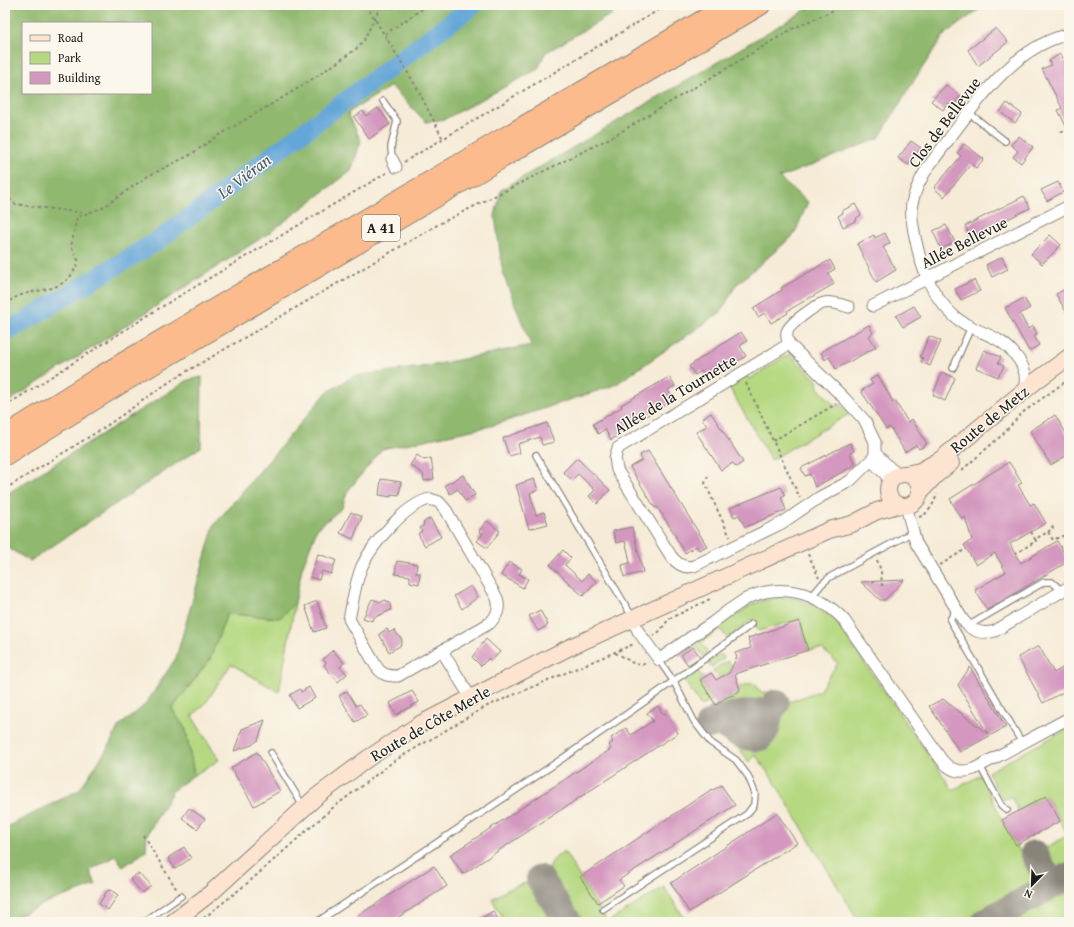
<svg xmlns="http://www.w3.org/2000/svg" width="1074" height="927" font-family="'Gentium Book Plus',serif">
	<rect width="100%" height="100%" fill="#fbf7ec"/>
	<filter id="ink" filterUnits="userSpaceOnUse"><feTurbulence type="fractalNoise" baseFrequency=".025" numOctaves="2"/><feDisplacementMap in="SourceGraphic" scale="8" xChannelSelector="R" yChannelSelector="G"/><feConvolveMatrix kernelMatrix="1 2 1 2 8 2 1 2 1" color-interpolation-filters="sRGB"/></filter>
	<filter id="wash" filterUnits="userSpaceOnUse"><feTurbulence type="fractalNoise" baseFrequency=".012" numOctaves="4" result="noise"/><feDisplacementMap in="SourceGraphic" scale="16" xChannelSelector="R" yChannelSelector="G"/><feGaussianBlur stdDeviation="0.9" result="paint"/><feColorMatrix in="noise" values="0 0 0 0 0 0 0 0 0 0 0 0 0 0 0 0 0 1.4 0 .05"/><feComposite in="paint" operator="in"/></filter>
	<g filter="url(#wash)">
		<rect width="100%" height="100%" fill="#f6ebd7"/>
		<!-- green -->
		<path fill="#b5d880" stroke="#687a4e" d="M789 354 817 380 818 388 836 407 841 404 849 414 771 460 729 387 746 375 749 379Z
			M782 597C803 598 821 606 836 622L953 790 981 775 1002 820 1024 859 1032 855 1040 871V885L971 922H859L774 781 755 754 749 762C740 748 729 739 715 730 733 727 758 759 771 733 775 725 775 714 778 706L819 691 838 663 822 649 808 650 800 619 759 631 752 620 727 638 720 629 701 643 708 652 703 656 695 645 681 655 680 653 751 605 761 601Z
			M295 603 279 692 231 664 205 704 192 716 219 760 194 775 186 730 172 709 210 659 227 613 280 618Z
			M721 654 724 658 711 667 708 663Z
			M728 661 733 666 729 674 719 678 713 670Z
			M697 670 703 678 700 681 713 700 701 706 684 680Z
			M753 683 757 686 756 687 763 693 765 691 772 699 771 704 710 715 704 713 726 699 736 696 741 686Z
			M760 718 761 726C753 735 738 731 731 723L733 720H741L743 726 757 728 758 719Z
			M1069 728V870L1059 875 1050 868 1040 851 1068 835 1046 796 1018 810 1011 797 1002 800 988 772Z
			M564 851 607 922H580L550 877C547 863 554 859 564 851Z
			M1069 882V922H995Z
			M526 883 539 892 559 922H505L492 899 510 888Z
			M664 887 687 922H608Z"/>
		<!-- forest -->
		<path fill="#90b86e" stroke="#566a45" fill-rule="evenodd" d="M5 5H627L545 53 538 69 445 119 426 122 391 86 348 113 361 141 351 171 269 233 5 404ZM23 23H151V93H23Z
			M814 5H985L944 35 911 85 879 138 779 178 808 202 794 235 736 285 721 312 615 385 491 426 382 449 347 492 342 508 317 529 302 568 295 603 280 618 227 614 210 659 172 709 186 730 194 775 173 790 147 835 146 851 123 867 116 856 90 870 96 885 48 902 5 922V828L79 790 109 746 118 727 145 705 176 658 214 525 327 392 354 376 429 366 531 345 503 274 495 216 501 190Z
			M202 377 201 447 30 561 8 548 5 549V495L188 380Z"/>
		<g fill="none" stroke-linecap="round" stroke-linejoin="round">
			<!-- river -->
			<path stroke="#63a6d8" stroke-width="19" d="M5 333 157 241 474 5"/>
			<!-- taxiway -->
			<path stroke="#89847a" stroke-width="28" d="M718 719C727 729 747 740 760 737L766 729 770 711 776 703
				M709 725 731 716 770 711
				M1034 854 1052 885
				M540 879 568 922
				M985 922 1069 876"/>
		</g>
		<g id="blocks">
			<!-- building -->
			<path fill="#d497bf" d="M996 28 1008 42 978 66 968 50Z
				M1060 54 1064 63 1067 62 1069 66V132L1058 110 1062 108 1042 69 1051 65 1049 61Z
				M946 85 961 96 953 107 948 103 943 110 931 101Z
				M1007 103 1022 114 1015 123 1000 112Z
				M378 108 390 124 369 139 354 117 363 111 366 116Z
				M1019 136 1033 147 1021 163 1013 157 1018 151 1011 145Z
				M911 141 921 148 908 165 898 158Z
				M964 144 984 159 976 168 971 164 944 197 934 188 961 156 957 153Z
				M1058 182 1063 192 1047 201 1041 190Z
				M1024 196 1030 208 971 237 965 226Z
				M855 204 861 215 856 218 857 220 843 227 838 216 843 213 842 211Z
				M946 225 955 242 941 249 933 231Z
				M885 233 890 243 883 247 896 270 876 282 857 244 874 235 875 238Z
				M1050 235 1061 245 1042 264 1031 254Z
				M1002 257 1008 269 992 277 986 265Z
				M830 260 835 269 828 273 834 284 787 311 788 313 771 323 765 313 758 317 753 308 782 290 781 288Z
				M974 280 980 291 961 300 955 289Z
				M1069 287V317L1056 294Z
				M1024 298 1030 308 1020 314 1028 329 1033 326 1037 334 1034 336 1039 345 1029 351 1005 308Z
				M914 306 921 317 903 327 896 316Z
				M869 325 873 333 869 336 876 347 836 369 829 357 825 360 821 352Z
				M741 332 747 341 740 346 746 356 708 381 702 371 695 375 689 366Z
				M929 336 941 341 930 366 921 362 923 358 920 357Z
				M984 350 1001 357 998 363 1004 366 998 377 976 368Z
				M942 372 955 378 945 401 933 395Z
				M878 375 893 402 895 401 908 422 912 419 927 444 919 449 916 445 905 452 890 427 886 429 861 391 873 384 870 380Z
				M669 377 675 386 668 390 674 400 649 414 611 440 605 429 598 434 593 424 622 407 621 405Z
				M711 413 743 462 736 467 733 463 721 470 696 432 707 426 702 419Z
				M1055 415 1069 438V454L1051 465 1030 431Z
				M547 423 554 442 542 445 540 437 518 444 520 453 509 456 503 438Z
				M850 443 854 451 850 453 855 465 815 487 810 474 805 476 801 468Z
				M648 451 707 546 699 550 696 546 685 553 675 536H676L657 507 655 508 630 467 642 460 640 455Z
				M417 455 424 460 431 458 434 479 424 481 423 474 410 465Z
				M577 458 610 490 597 504 589 496 595 490 578 474 572 480 563 472Z
				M1009 462 1022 483 1018 485 1030 505 1034 503 1046 523 1010 544 1015 554 1021 563 1057 541 1069 561 987 610 975 590 1006 572 995 553 976 565 964 545 972 540 965 517 962 519 950 499Z
				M463 475 475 495 465 501 458 489 450 494 445 485Z
				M381 479 401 482 399 495 391 494V497L379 495Z
				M534 479 538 490 530 493 536 515 544 512 548 524 529 529 516 485Z
				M781 487 785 495 781 497 786 510 745 527 739 515 734 517 730 508Z
				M351 512 362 517 353 539 340 533Z
				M430 518 441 537 425 546 418 534 422 531 420 528 424 525 423 523Z
				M487 521 500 531 487 548 477 541 483 534 479 531Z
				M632 527 643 572 624 577 622 565 630 563 628 552 625 541 616 543 613 531Z
				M563 550 571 558 565 565 578 577 582 581 588 574 597 582 583 596 550 565Z
				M318 554 336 560 331 574 322 571 319 580 310 577Z
				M397 561 417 564 416 573H420L419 584 410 582V576L395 574Z
				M509 562 522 569 519 574 528 579 523 588 501 575Z
				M904 580 885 600H880L861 582Z
				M471 586 478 597 462 609 454 596Z
				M372 599 381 602 386 600 390 604 391 610 373 618 372 621 363 618Z
				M317 601 326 628 314 632 305 606Z
				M540 610 548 625 538 631 529 616Z
				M799 621 808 650 735 674 740 690 734 695 727 697 716 705 700 680 711 673 716 680 729 673 737 657 735 653 751 648 748 638Z
				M387 629 389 633 394 630 402 640 400 646 389 652 379 634Z
				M486 639 500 652 491 661 489 658 481 666 472 657Z
				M1039 646 1054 673 1069 664V689L1043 703 1018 657Z
				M693 647 700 657 688 665 681 655Z
				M333 650 344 663 340 667 347 674 338 682 326 668 324 665 326 663 323 659Z
				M970 667 1006 727 960 752 929 706 943 699 988 734 958 685Z
				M309 687 315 698 297 708 290 695 300 689 301 692Z
				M347 691 356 706 360 704 367 715 355 722 339 696Z
				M412 691 419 702 396 715 390 703Z
				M658 706 663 714 665 713 678 733 463 874 450 855 611 749 609 745 613 742 611 738 626 728 631 735 653 721 647 713Z
				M265 720 258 740 252 745 234 751 242 729Z
				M257 752 280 791 254 806 231 768Z
				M721 785 735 805 619 880 624 886 598 903 580 877 712 789 713 790Z
				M1046 796 1060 821 1016 845 1002 820Z
				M189 808 205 819 197 829 182 818Z
				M777 813 797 843 689 912 671 883Z
				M184 847 191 858 175 869 168 858Z
				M434 866 447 886 391 922H359L356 917Z
				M137 874 141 875 151 886 142 893 130 879Z
				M111 890 118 895 108 910 99 904 107 891Z
				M493 911 500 922H476Z"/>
		</g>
	</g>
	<g filter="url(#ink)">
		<use href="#blocks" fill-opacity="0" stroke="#89847a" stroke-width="1"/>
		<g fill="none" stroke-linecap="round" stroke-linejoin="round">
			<defs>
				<path id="lane" d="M383 101 397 121 391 147 392 159
					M969 113 1005 141
					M953 368 971 327
					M536 455 633 618
					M812 596 822 584 830 577 913 532
					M956 609 950 620 1022 743
					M968 626 1044 582H1052L1062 591
					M271 753 303 806
					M980 766 1001 805 1007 810
					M603 909 747 814 754 805 755 793 748 776 736 760 710 742 694 721 674 682 659 660
					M144 922 181 896
					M317 922C464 825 611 729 752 624"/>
				<path id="street" d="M392 159 396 167
					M873 306 1069 206
					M789 344 618 448 615 458 617 470 671 556C677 564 684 569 694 566L782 523 820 497 850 481 874 457 875 453V442L865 421 845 399 789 344C787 340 786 337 787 332 789 324 815 305 824 303 832 301 842 305 849 307
					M1024 390C1027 376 1025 367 1016 356 998 332 975 334 955 317 931 296 921 267 915 237 913 226 910 214 912 203 915 190 921 178 928 167 966 119 1005 49 1069 34
					M875 453 891 469 901 475
					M875 464 886 475 890 483
					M430 499 439 502 446 510 497 598C500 609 498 614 490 623L398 676C387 676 382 675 376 666L349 619C353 602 355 582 362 566 373 543 406 504 430 499Z
					M906 506 916 543 963 620C971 631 982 635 995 631L1069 587
					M633 619 638 631 659 660C676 647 694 635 712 623 722 615 733 607 744 600 779 581 818 592 844 620L941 759C949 770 960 774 974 769L1069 718
					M442 651 471 698"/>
				<path id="secondary" d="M905 474 920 471 940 460 1036 381 1069 357
					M888 490a16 16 0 1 1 32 0a16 16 0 1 1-32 0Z
					M920 492 936 475 951 463
					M173 922 212 892 316 797 367 759 420 724 566 649 829 530 852 524 877 511 898 505"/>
				<path id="highway" d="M5 436 101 376 729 5
					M5 455 118 385 760 5"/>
			</defs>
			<!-- lane casing -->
			<use href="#lane" stroke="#89847a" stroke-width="8"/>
			<!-- street casing -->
			<use href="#street" stroke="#89847a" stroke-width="13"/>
			<!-- secondary casing -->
			<use href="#secondary" stroke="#89847a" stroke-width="18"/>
			<!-- highway casing -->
			<use href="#highway" stroke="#89847a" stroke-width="22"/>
			<!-- path -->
			<path stroke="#89847a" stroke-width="2" stroke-dasharray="3 3" stroke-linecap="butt" d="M366 5 416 86 443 139
				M385 34 428 5
				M1061 131 1069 132
				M404 162 667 5
				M5 195 15 204 83 213
				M5 305C27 282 68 301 78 260L71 246 77 217 102 208 148 176 190 155 216 137 297 89 335 64 356 49 364 40 381 5
				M746 383 800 498
				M5 406 171 301 388 172
				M773 441 836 404
				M962 470 1002 435 1022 413 1069 379
				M708 476 705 483 730 537
				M5 489 105 427 172 380 439 224 612 137 792 29 845 5
				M919 517C929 514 934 503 937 494
				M1031 532 1035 539
				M1048 532 1053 528 1051 525
				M808 554 819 578
				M1015 554 1036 541 1035 539 1048 532 1053 540 1062 536 1065 537 1069 543
				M877 560 881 571 882 586
				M940 565 966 549
				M653 636 658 633 669 619 710 599
				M615 653C628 657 634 670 648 662
				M143 835 177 890
				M199 922 250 881 330 810 394 761 485 707 634 644"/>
			<!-- lane -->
			<use href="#lane" stroke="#fff" stroke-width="5.5"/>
			<!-- street -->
			<use href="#street" stroke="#fff" stroke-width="11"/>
			<!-- secondary -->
			<use href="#secondary" stroke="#fde4d1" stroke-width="16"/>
			<!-- highway -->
			<use href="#highway" stroke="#fbbb8d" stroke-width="20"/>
		</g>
	</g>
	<g text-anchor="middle" stroke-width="3" stroke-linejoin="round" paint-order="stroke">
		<!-- shield labels -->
		<rect fill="#fbf7ec" stroke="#5f5e5a" stroke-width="1" x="362" y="215" width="38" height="26" rx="3"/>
		<g font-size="15" font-weight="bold" fill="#1c1c1c">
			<text x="381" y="233">A 41</text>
		</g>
		<!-- street labels -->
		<g font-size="16" fill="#1c1c1c" stroke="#fbf7ec">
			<text transform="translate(944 122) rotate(-53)" y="6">Clos de Bellevue</text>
			<text transform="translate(964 242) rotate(-27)" y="6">Allée Bellevue</text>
			<text transform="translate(675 394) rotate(-31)" y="6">Allée de la Tournette</text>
			<text transform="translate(989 419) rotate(-39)" y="6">Route de Metz</text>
			<text transform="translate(430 723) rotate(-30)" y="6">Route de Côte Merle</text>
		</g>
		<!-- water labels -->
		<g font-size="17" font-style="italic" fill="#3c5a71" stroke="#fbf7ec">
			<text transform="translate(244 176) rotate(-37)" y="6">Le Viéran</text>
		</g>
	</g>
	<!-- margin -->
	<rect width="1074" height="927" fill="none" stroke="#fbf7ec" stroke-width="20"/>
	<!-- legend -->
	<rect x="22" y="22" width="130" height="72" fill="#fbf7ec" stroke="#a29f99"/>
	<rect x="30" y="35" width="20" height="6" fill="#fde4d1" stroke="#a29f99"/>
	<text x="58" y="42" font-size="12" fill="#1c1c1c">Road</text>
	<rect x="30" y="52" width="20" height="12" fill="#b5d880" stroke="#a29f99"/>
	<text x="58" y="62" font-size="12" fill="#1c1c1c">Park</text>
	<rect x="30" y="72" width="20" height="12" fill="#d497bf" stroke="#a29f99"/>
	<text x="58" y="82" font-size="12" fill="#1c1c1c">Building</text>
	<!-- north arrow -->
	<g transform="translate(1032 885) rotate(203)" stroke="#fbf7ec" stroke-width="3" paint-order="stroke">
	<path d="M0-3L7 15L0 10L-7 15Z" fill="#1c1c1c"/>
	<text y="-6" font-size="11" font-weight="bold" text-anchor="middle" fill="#1c1c1c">N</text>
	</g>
</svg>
